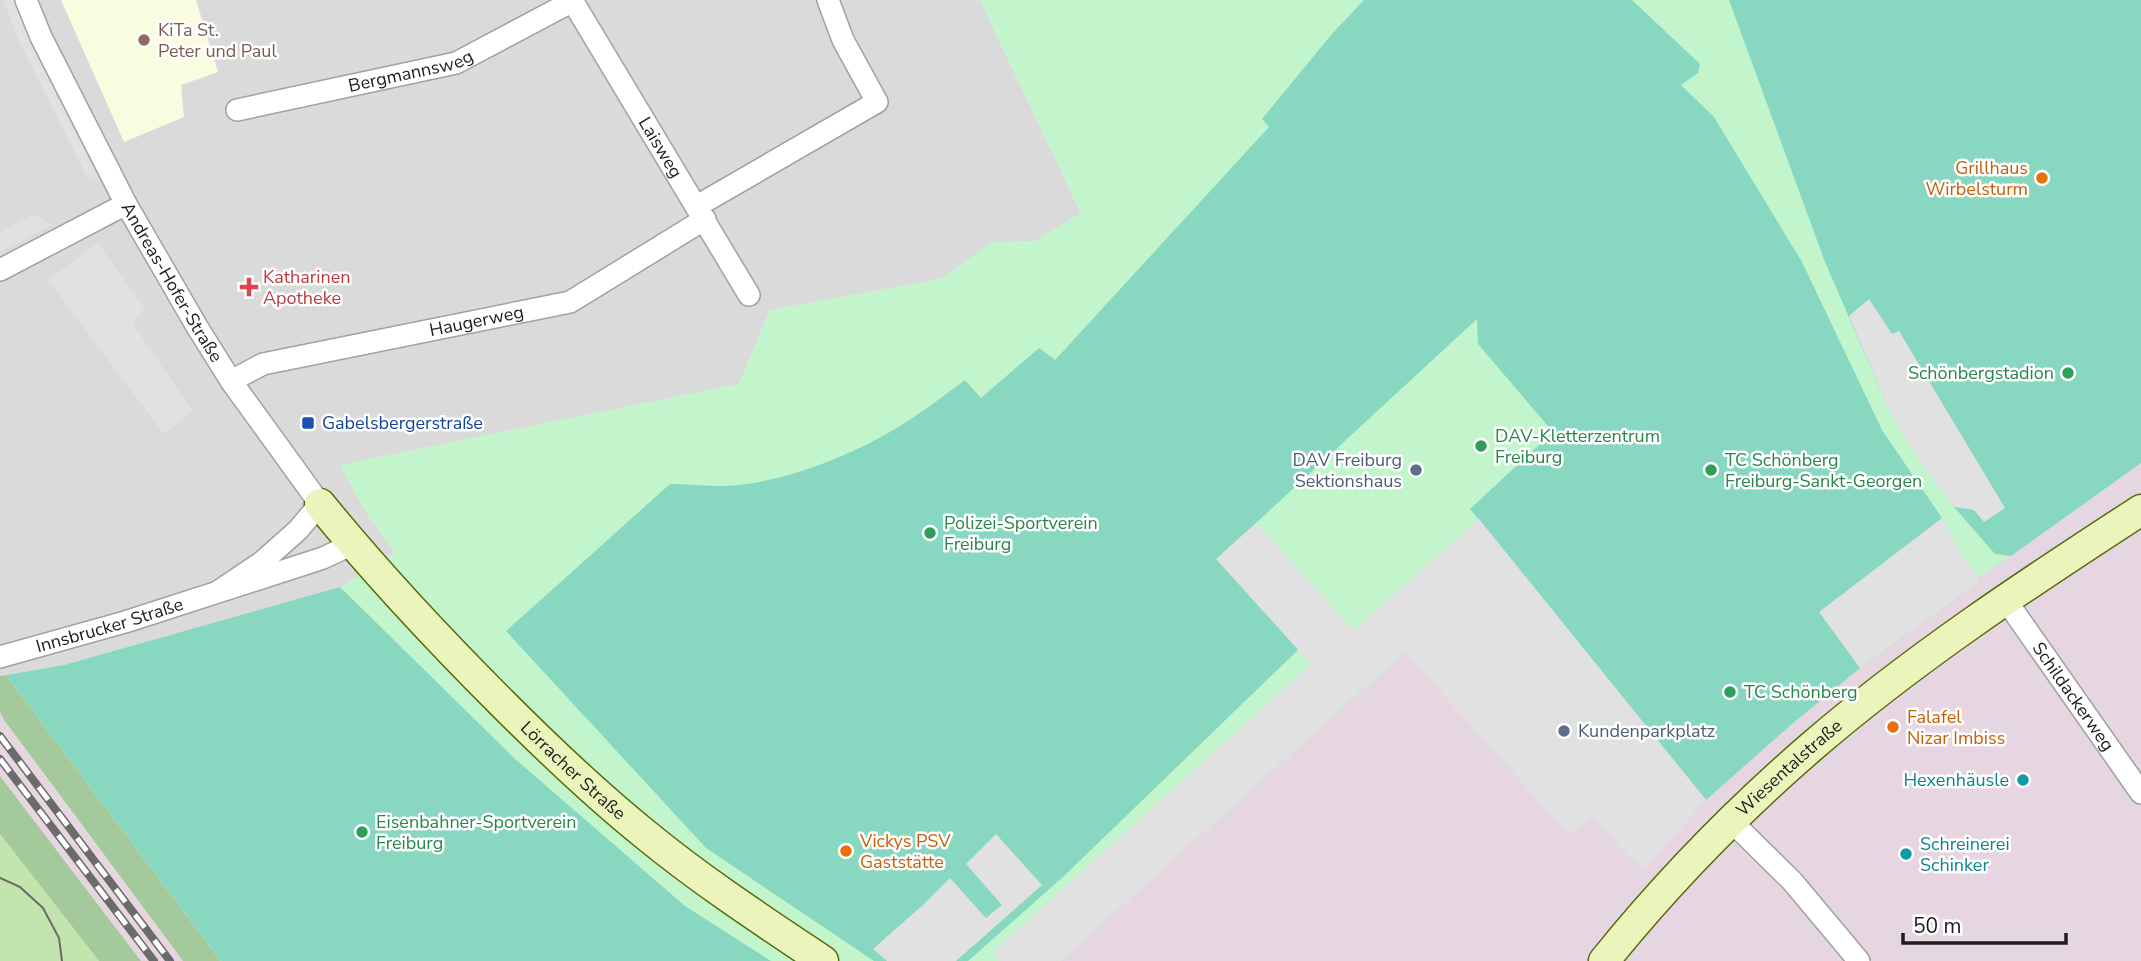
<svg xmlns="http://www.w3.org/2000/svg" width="2141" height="961" font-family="'Nunito Sans',sans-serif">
	<rect width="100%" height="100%" fill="#edebe4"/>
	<!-- residential -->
	<path fill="#dbdada" d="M0 0H980L1081 213 1035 241 993 242 941 279 770 310 739 384 341 465 369 517 395 552 341 587 64 665 0 676Z"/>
	<!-- industrial -->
	<path fill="#e6d6e1" d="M2141 463V961H1060L1404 651 1792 724 1860 668 1981 581 1978 577 2011 556Z
		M0 712 4 720 70 810 183 961H141L0 776Z"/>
	<!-- education -->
	<path fill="#f9fcde" d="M61 0H196L218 72 181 85 184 117 124 142Z"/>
	<!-- grass -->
	<path fill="#c2e4ad" d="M0 834 99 961H0Z"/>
	<!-- forest -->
	<path fill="#a4ca9b" d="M6 675 221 961H183L4 720 0 712V676Z
		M0 776 141 961H99L0 834Z"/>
	<!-- park -->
	<path fill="#c3f5cd" d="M980 0H2141V463L2011 556 1979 577 1981 581 1860 668 1792 724 1706 800 1510 557 1060 961H221L6 675 64 665 341 587 395 552C374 524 355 497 341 465L739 384 770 310 941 279 993 242 1035 241 1081 213Z"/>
	<!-- pitch -->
	<path fill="#87d7c1" d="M1364 0H1632L1700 64 1698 73 1681 85 1714 117 1802 262 1882 430 1942 518 1959 549 1981 581 1860 668 1792 724 1706 800 1470 509 1553 432 1478 344 1477 319 1217 559 1299 649 1063 877 968 961H874L706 848 506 631 670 484C687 484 705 486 723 486 780 484 846 458 895 429 919 415 942 397 965 380L981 398 1039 348 1055 360 1269 127 1262 119 1331 35Z
		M1729 0H2141V463L2011 556 1995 554 1954 507 1908 444 1888 407 1825 262Z
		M340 587 514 758 685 906 771 961H221L6 675 64 665Z"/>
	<!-- parking -->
	<path fill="#e1e1e1" d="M3 0H13L27 34 98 177 89 180 16 34Z
		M34 214 51 225 0 252V232Z
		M98 243 145 309 132 323 193 411 164 434 48 280Z
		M1869 299 1892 334 1899 331 2005 508 1984 522 1974 510 1954 507 1908 444 1888 407 1849 316Z
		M1942 518 1959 549 1981 581 1860 668 1819 612Z
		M1479 519 1706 800 1644 869 1623 851 1596 818H1589L1569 835 1404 651 1060 961H1000L992 953 1311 664 1216 559 1256 523 1354 630Z
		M996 834 1042 885 956 961H887L873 949 924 904 950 878 986 918 1002 905 966 864Z"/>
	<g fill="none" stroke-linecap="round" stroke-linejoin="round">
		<defs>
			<g id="street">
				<path id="s1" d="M26 0 41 37 126 204 196 325 231 381 320 504 298 530 262 562 219 591"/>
				<path id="s2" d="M572 0 749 295"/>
				<path id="s3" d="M237 110 456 63 573 1"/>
				<path d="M697 206 877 102 843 40 828 0"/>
				<path d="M0 270 126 204"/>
				<path id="s4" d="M231 381 263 364 570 302 705 219"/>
				<path id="s5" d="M2005 599 2141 793"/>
				<path id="s6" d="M0 657 125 622 280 572 323 558 353 544"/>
				<path d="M1731 821 1792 881 1859 961"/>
			</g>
			<g id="secondary">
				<path id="s7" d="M320 504C377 574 438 639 502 703 548 749 595 794 646 835 702 881 763 921 823 961"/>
				<path id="s8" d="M1604 961C1666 884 1735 813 1810 748 1913 659 2027 584 2141 510"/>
			</g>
		</defs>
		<!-- street casing -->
		<use href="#street" stroke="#a1a1a1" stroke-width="24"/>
		<!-- secondary casing -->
		<use href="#secondary" stroke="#576b0d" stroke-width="33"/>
		<!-- street -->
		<use href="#street" stroke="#fff" stroke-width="21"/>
		<!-- secondary -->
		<use href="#secondary" stroke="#ebf4bb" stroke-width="30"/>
		<!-- tram -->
		<path stroke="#6b6b6b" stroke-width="2" d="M0 878 20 887 43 908 59 938 62 961"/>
		<defs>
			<path id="rail" d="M0 736 170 961
				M0 759 154 961"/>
		</defs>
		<!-- rail casing -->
		<use href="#rail" stroke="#6b6b6b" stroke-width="8"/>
		<!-- rail -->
		<use href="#rail" stroke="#fff" stroke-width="5" stroke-dasharray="16" stroke-linecap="butt"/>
	</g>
	<!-- markers -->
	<circle fill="#8d6e63" stroke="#fff" stroke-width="2.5" cx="144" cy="40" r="7"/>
	<g fill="#e8710a" stroke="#fff" stroke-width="2.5">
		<circle cx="2042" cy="178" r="7"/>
		<circle cx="1893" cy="727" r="7"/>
		<circle cx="846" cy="851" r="7"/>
	</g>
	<path fill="#e0444e" stroke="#fff" stroke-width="2.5" d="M245.5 276.5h7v7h7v7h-7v7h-7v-7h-7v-7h7z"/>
	<g fill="#2e9e5b" stroke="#fff" stroke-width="2.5">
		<circle cx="2068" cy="373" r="7"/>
		<circle cx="1481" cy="446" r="7"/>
		<circle cx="1711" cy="470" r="7"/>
		<circle cx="930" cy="533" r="7"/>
		<circle cx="1730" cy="692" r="7"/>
		<circle cx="362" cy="832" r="7"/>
	</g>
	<rect fill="#1a4fb4" stroke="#fff" stroke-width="2.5" x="301" y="416" width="14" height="14" rx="3.5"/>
	<g fill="#5c6f8a" stroke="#fff" stroke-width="2.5">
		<circle cx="1416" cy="470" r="7"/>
		<circle cx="1564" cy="731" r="7"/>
	</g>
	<g fill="#0f9aa8" stroke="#fff" stroke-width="2.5">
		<circle cx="2023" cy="780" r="7"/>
		<circle cx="1906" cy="854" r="7"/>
	</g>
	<g text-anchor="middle" stroke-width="5" stroke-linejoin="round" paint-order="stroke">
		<!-- education labels -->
		<g font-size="18" fill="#785e54" stroke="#fff" text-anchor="start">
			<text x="158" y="36">KiTa St.<tspan x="158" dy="21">Peter und Paul</tspan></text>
		</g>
		<!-- street labels -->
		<g font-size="18" fill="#1d1d1d" stroke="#fff">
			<text dy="6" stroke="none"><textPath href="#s3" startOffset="178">Bergmannsweg</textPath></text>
			<text dy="6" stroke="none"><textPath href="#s2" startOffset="172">Laisweg</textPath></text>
			<text dy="6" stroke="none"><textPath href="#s1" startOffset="318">Andreas-Hofer-Straße</textPath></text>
			<text dy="6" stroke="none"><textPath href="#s4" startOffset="254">Haugerweg</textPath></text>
			<text dy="6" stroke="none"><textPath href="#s6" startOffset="114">Innsbrucker Straße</textPath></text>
			<text dy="6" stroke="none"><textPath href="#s5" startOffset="119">Schildackerweg</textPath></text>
			<text dy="6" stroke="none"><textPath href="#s8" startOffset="268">Wiesentalstraße</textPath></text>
			<text dy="6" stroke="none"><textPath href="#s7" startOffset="368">Lörracher Straße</textPath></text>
		</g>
		<!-- food labels -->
		<g font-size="18" fill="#c56008" stroke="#fff" text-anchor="start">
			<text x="2028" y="174" text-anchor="end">Grillhaus<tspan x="2028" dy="21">Wirbelsturm</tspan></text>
			<text x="1907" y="723">Falafel<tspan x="1907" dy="21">Nizar Imbiss</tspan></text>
			<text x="860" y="847">Vickys PSV<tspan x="860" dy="21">Gaststätte</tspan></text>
		</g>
		<!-- health labels -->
		<g font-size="18" fill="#be3a42" stroke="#fff" text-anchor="start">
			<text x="263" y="283">Katharinen<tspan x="263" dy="21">Apotheke</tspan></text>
		</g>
		<!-- leisure labels -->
		<g font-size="18" fill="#27864d" stroke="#fff" text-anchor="start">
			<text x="2054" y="379" text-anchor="end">Schönbergstadion</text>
			<text x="1495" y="442">DAV-Kletterzentrum<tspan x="1495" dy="21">Freiburg</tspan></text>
			<text x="1725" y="466">TC Schönberg<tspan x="1725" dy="21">Freiburg-Sankt-Georgen</tspan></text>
			<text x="944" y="529">Polizei-Sportverein<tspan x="944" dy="21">Freiburg</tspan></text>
			<text x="1744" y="698">TC Schönberg</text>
			<text x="376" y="828">Eisenbahner-Sportverein<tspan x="376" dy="21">Freiburg</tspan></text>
		</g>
		<!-- transit labels -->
		<g font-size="18" fill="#164399" stroke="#fff" text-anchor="start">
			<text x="322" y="429">Gabelsbergerstraße</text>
		</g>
		<!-- service labels -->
		<g font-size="18" fill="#4e5e75" stroke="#fff" text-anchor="end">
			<text x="1402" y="466">DAV Freiburg<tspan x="1402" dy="21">Sektionshaus</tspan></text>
			<text x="1578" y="737" text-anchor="start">Kundenparkplatz</text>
		</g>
		<!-- culture labels -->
		<g font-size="18" fill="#0d838f" stroke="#fff" text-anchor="end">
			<text x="2009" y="786">Hexenhäusle</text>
			<text x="1920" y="850" text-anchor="start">Schreinerei<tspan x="1920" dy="21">Schinker</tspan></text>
		</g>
	</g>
	<!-- scale -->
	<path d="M1903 933v10h163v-10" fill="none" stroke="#1d1d1d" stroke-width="3.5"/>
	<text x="1913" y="933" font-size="21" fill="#1d1d1d" stroke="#ffffff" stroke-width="5" paint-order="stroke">50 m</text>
</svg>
